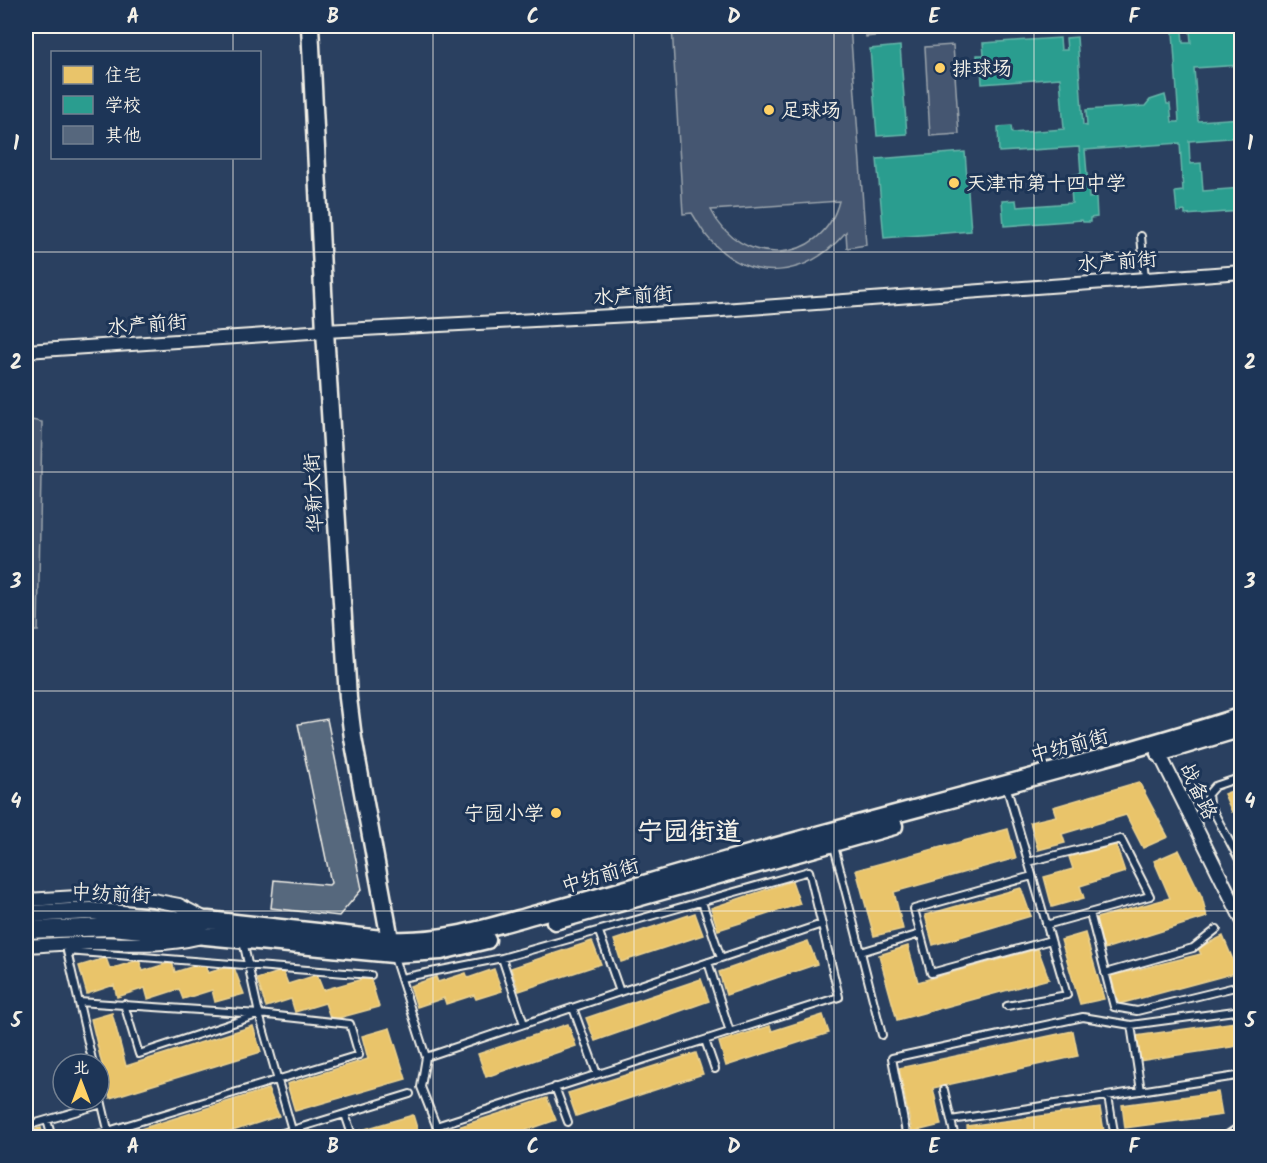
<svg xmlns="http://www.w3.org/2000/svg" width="1267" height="1163" font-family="Kalam,'LXGW WenKai TC',sans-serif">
	<rect width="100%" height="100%" fill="#2a4060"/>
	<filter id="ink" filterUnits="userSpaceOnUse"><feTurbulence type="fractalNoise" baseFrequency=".0167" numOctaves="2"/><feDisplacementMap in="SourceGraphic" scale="12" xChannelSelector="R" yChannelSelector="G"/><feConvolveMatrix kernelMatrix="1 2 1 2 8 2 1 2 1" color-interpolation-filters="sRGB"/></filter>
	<g filter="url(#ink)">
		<!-- green -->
		<path fill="#445771" stroke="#9ca4ac" stroke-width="1.5" fill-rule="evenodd" d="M672 26H850L866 245 847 248 846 232C808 277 752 286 710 240 702 232 698 222 692 213L683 214ZM839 201C822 267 739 268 711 210Z
			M865 26H882V35L866 37Z
			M953 45 959 134 930 136 925 47Z
			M26 419 42 422 38 631H26Z"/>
		<!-- homes -->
		<path fill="#e9c46a" stroke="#ecd290" stroke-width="1.5" d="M1139 782 1168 837 1143 848 1126 815 1062 834 1065 843 1038 850 1030 822 1056 816 1053 807Z
			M1242 787V805L1236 807 1237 810 1232 812 1224 794Z
			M1008 829 1016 858 894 892 903 929 874 936 856 870Z
			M1116 845 1125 872 1080 886 1084 898 1052 907 1044 877 1073 869 1069 857Z
			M1179 850 1202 897 1207 917 1104 949 1096 918 1170 898 1154 861Z
			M792 881 800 904 718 930 711 908Z
			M1021 888 1031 916 933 945 925 915Z
			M695 913 703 935 621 962 614 940Z
			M1085 933 1104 999 1080 1004 1061 940Z
			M1223 936 1233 960 1235 973 1119 1004 1111 976 1201 954 1198 948Z
			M592 941 601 964 519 991 511 968Z
			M808 941 817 964 726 995 719 972Z
			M908 946 918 982 1038 949 1049 979 897 1020 879 955Z
			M106 958 110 969 139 960 143 971 172 962 175 972 204 963 208 973 233 965 244 994 215 1002 212 990 183 999 179 989 148 999 145 988 117 997 114 985 87 994 79 966Z
			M494 969 502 991 476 999 474 995 446 1004 444 998 417 1007 410 986 436 977 438 982 466 973 468 978Z
			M283 971 288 984 317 975 323 990 370 977 379 1007 331 1020 325 1003 295 1012 291 999 266 1007 257 979Z
			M701 979 709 1001 595 1041 586 1018Z
			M112 1013 126 1066 253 1026 261 1052 110 1098 91 1019Z
			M823 1015 829 1033 726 1066 719 1042 770 1026 772 1031Z
			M1242 1021V1048L1238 1046 1139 1061 1136 1036Z
			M568 1024 576 1046 486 1077 478 1054Z
			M390 1028 406 1079 295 1111 287 1084 368 1059 362 1036Z
			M1073 1031 1078 1056 933 1088 941 1125 912 1132 899 1068Z
			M696 1053 703 1074 576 1116 568 1093Z
			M268 1089 279 1116 211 1138H119L118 1136Z
			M1218 1092 1222 1115 1125 1128 1122 1105Z
			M547 1098 556 1120 504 1138H461L458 1127Z
			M1100 1108 1104 1131 1057 1138H968L967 1126Z
			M413 1115 420 1138H360L358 1131Z
			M41 1128 44 1138H26V1132Z"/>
		<!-- schools -->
		<path fill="#2a9d8f" stroke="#67b6aa" stroke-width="1.5" d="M1242 27V65L1194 68 1198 121 1242 118V137L1189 141 1190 164 1201 163 1203 191 1242 188V211L1185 215V211L1177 212 1175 192 1183 191 1180 143 1085 150 1089 198 1096 197 1097 217 1090 218V222H1083L1082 220 1004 226 1002 201 1016 200 1017 207 1072 203 1070 175 1081 174 1079 147 999 152 998 127 1011 126 1012 133 1064 129 1060 78 982 84 981 68 978 69 977 55H984L983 43 1060 38 1061 50H1067L1066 38 1077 37 1083 125 1087 126 1086 110 1145 106 1150 100 1165 95 1167 104H1170L1172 122H1179L1173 32 1182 31 1183 43H1191L1190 30Z
			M900 46 907 134 877 136 870 49Z
			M965 152 971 231 884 238 877 159Z"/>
		<!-- building -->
		<path fill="#56677d" stroke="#f4f1e8" stroke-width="1.5" d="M327 719 362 889 339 916 271 908 274 880 329 885 331 883 298 724Z"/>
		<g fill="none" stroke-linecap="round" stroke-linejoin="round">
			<defs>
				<path id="lane" d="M1141 236 1145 278
					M1242 777 1215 786 1208 794 1209 803 1242 865
					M1006 785 1067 995 1007 1006
					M834 846 882 1035
					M1028 862 1121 839 1150 896 1046 925
					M1032 876 914 909 931 973 1051 940
					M702 902 721 958
					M1090 913 1114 1007 1137 1011 1235 987
					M599 932 620 992
					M243 941 259 1014 292 1130
					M861 952 920 934
					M393 954 426 1057 421 1087 441 1138
					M502 958 524 1024
					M708 962 730 1032
					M1105 973 1193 948 1217 929
					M401 978 502 958 809 871 839 997 436 1126
					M79 1002 259 1014 350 1024 359 1055 85 1138
					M124 1004 139 1054 257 1015
					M573 1008 597 1074
					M1131 1025 1141 1091
					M705 1040 715 1069
					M426 1057 822 924
					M93 1064 67 951 371 975
					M555 1087 568 1122
					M944 1090 951 1120
					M99 1092 110 1138
					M1108 1096 1115 1138
					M345 1114 353 1138
					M47 1120 52 1138
					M26 1126 102 1104
					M266 1138 410 1094
					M907 1138 892 1058 1083 1017 1131 1025 1242 1010
					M955 1138 951 1120 1237 1076 1242 1077
					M1223 1138 1242 1125"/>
				<path id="street" d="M26 351 325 331 708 311 1242 272
					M1156 747 1242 920
					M26 900 95 896 153 900 179 905 204 918
					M26 946C46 945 66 943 86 943 124 943 160 947 197 938"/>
				<path id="secondary" d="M310 26 325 331 348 698 353 738 392 950
					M1159 753 1242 728
					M26 914 91 911 184 920H208L391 940C444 942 483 929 533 915 595 899 656 880 717 863 891 813 1069 771 1242 716
					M555 921 894 826
					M26 930 111 927 393 954 441 951 487 940"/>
			</defs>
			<!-- lane casing -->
			<use href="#lane" stroke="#f4f1e8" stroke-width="10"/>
			<!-- street casing -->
			<use href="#street" stroke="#f4f1e8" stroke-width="16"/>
			<!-- secondary casing -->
			<use href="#secondary" stroke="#f4f1e8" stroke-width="21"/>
			<!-- lane -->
			<use href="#lane" stroke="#1d3557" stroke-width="6"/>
			<!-- street -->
			<use href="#street" stroke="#1d3557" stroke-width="12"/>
			<!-- secondary -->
			<use href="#secondary" stroke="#1d3557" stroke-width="16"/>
		</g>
	</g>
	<!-- grid -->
	<path fill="none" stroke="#f4f1e8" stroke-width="1.5" stroke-opacity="0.55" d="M233 26V52M433 26V1138M634 26V1138M834 26V1138M1034 26V1138M233 158V1138M26 252H1242M26 472H1242M26 691H1242M26 911H1242"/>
	<!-- markers -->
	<g fill="#ffd166" stroke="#1d3557" stroke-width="2">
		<circle cx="940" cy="68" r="6"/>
		<circle cx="769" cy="110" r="6"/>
		<circle cx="954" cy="183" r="6"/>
		<circle cx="556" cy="813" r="6"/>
	</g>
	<g text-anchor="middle" stroke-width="6" stroke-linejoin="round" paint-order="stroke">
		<!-- poi labels -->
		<g font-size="20" fill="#f4f1e8" stroke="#1d3557" text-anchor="start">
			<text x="952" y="75">排球场</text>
			<text x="781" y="117">足球场</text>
			<text x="966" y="190">天津市第十四中学</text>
			<text x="544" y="820" text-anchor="end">宁园小学</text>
		</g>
		<!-- street labels -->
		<g font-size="20" fill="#f4f1e8" stroke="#1d3557">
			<text transform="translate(1117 261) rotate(-4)" y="7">水产前街</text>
			<text transform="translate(633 295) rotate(-3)" y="7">水产前街</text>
			<text transform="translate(147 324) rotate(-4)" y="7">水产前街</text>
			<text transform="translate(313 493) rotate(-93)" y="7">华新大街</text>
			<text transform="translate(1069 745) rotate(-15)" y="7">中纺前街</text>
			<text transform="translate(1199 791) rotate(64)" y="7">战备路</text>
			<text transform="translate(600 875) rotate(-16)" y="7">中纺前街</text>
			<text transform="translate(111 893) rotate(3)" y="7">中纺前街</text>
		</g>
		<!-- district labels -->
		<g font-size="26" font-weight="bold" fill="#f4f1e8" stroke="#1d3557">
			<text x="689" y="840">宁园街道</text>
		</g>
	</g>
	<!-- margin -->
	<rect width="1267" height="1163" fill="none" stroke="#1d3557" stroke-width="66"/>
	<!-- legend -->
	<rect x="51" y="51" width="210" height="108" fill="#1d3557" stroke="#738091" stroke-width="1.5"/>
	<rect x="63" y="66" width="30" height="18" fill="#e9c46a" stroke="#738091" stroke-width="1.5"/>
	<text x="105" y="81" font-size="18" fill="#f4f1e8">住宅</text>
	<rect x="63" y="96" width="30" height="18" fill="#2a9d8f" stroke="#738091" stroke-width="1.5"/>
	<text x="105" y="111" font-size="18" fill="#f4f1e8">学校</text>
	<rect x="63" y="126" width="30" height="18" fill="#56677d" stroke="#738091" stroke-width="1.5"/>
	<text x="105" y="141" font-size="18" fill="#f4f1e8">其他</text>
	<!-- north arrow -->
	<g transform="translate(81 1082)"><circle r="28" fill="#1d3557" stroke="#738091" stroke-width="1.5"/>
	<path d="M0-4.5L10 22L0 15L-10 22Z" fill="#ffd166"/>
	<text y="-9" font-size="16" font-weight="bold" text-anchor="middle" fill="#f4f1e8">北</text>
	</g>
	<rect x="33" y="33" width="1201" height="1097" fill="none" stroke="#f4f1e8" stroke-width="2"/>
	<g font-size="20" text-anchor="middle" font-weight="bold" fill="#f4f1e8">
		<text x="133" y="23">A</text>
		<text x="333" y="23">B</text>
		<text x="533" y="23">C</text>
		<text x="734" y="23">D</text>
		<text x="934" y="23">E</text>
		<text x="1134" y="23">F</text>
		<text x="16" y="150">1</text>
		<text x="1250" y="150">1</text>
		<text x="16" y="369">2</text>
		<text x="1250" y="369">2</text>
		<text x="16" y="588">3</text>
		<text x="1250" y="588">3</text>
		<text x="16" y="808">4</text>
		<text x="1250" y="808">4</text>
		<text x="16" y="1027">5</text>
		<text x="1250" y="1027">5</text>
		<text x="133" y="1153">A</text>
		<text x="333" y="1153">B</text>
		<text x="533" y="1153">C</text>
		<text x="734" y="1153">D</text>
		<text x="934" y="1153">E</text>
		<text x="1134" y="1153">F</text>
	</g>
</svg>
